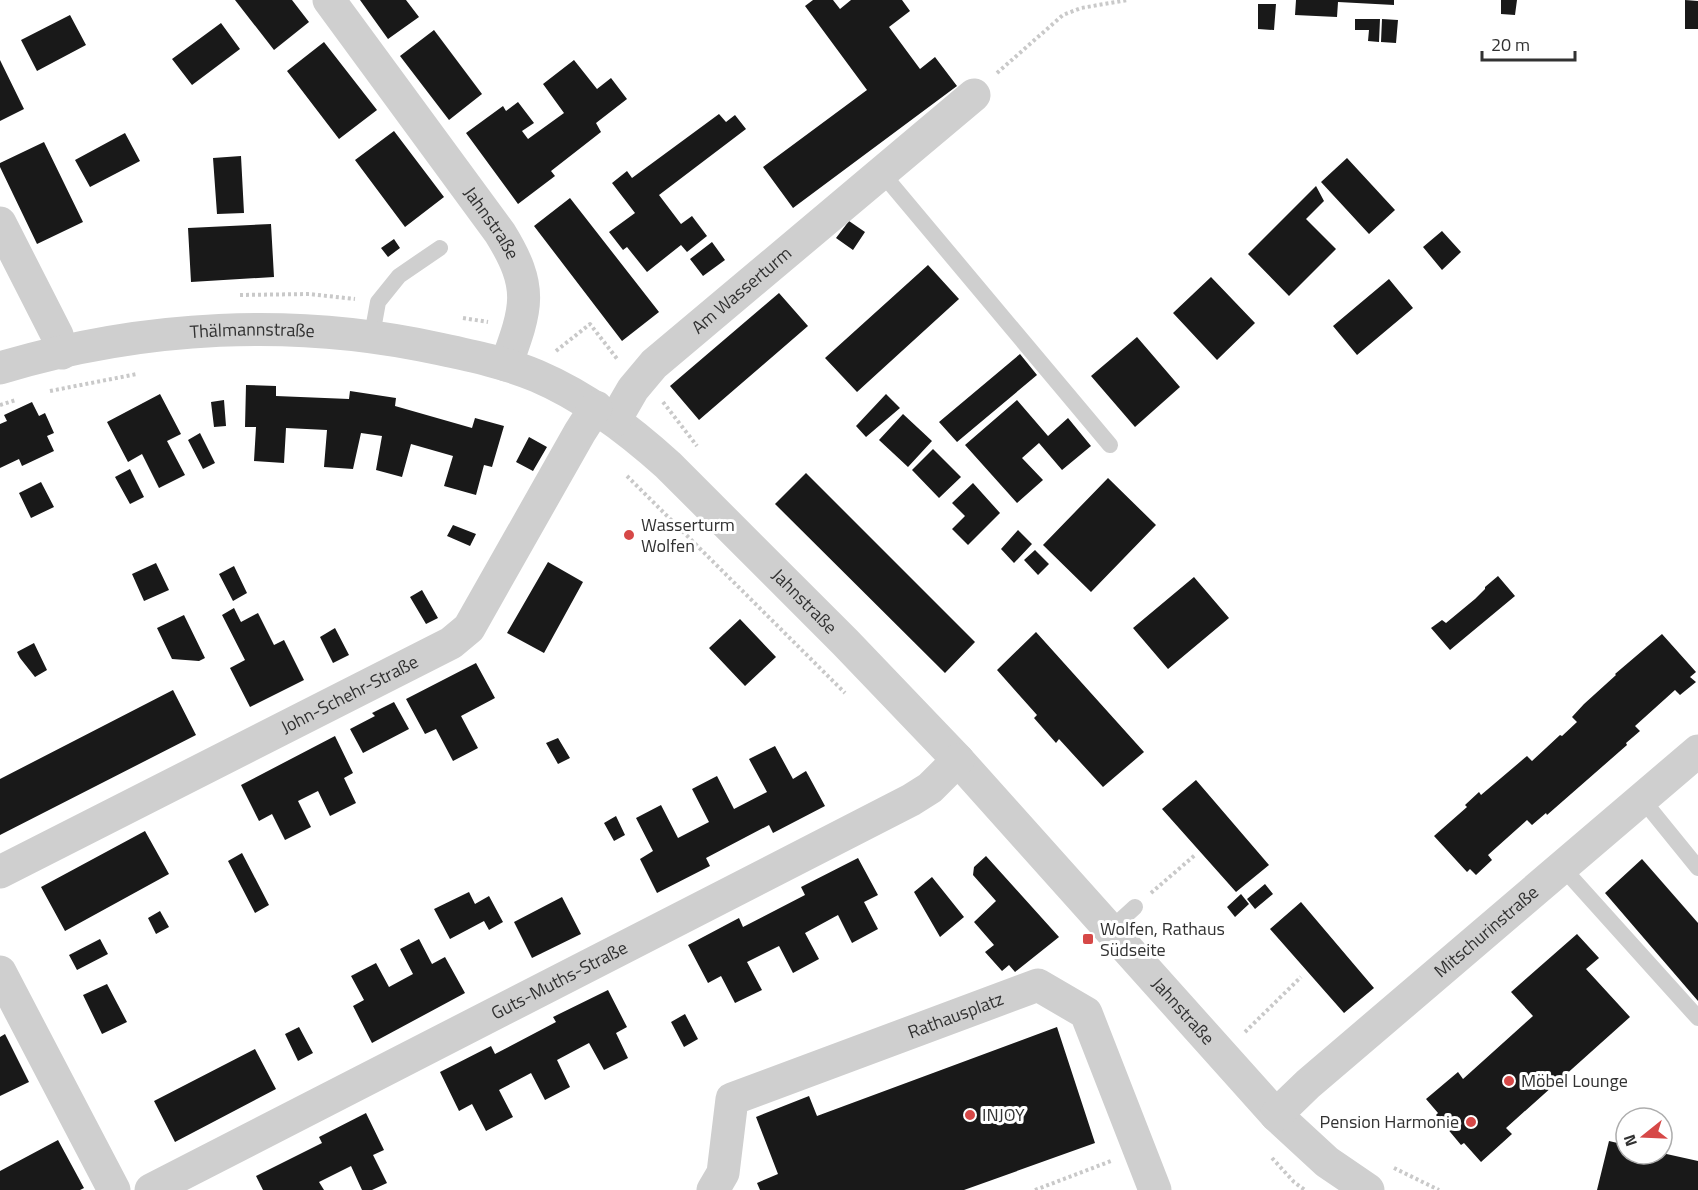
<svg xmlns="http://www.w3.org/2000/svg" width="1698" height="1190" font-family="'Titillium Web',sans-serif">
	<rect width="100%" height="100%" fill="#fff"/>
	<!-- building -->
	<path fill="#191919" d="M235 0H292L309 22 274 50Z
		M360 0H406L419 17 388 39Z
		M813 0H833L840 9 851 0H902L910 11 889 27 920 69 935 57 957 86 793 208 763 167 867 90 805 6Z
		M1296 0H1394V5L1338 2 1337 17 1295 15Z
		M1501 0H1517L1515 15 1501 14Z
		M1685 0 1698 1V29H1685Z
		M1258 4H1276L1274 30 1258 29Z
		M70 15 86 45 37 71 21 40Z
		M1355 19H1380L1379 42 1368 41 1369 30H1355Z
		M1382 19 1398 20 1396 43 1381 42Z
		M221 23 240 49 192 85 172 59Z
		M434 30 482 94 449 120 400 56Z
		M324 42 377 110 339 139 287 71Z
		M0 60 24 109 0 121Z
		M574 60 597 89 611 78 627 99 596 123 601 132 551 171 555 176 518 204 466 133 503 106 506 111 518 102 534 123 522 131 528 139 564 113 543 84Z
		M719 114 726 122 735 115 746 129 659 195 681 224 692 216 707 236 687 252 681 245 647 272 627 247 623 250 609 232 635 213 612 183 627 171 632 178Z
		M394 131 444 197 405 227 355 160Z
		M125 133 140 161 90 187 75 160Z
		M44 142 83 222 37 244 0 167V163Z
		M241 156 244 213 217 214 213 158Z
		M1347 158 1395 210 1369 234 1321 182Z
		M1316 186 1324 201 1306 219 1336 249 1289 296 1248 254Z
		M570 198 659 312 622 341 534 226Z
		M849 221 865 232 853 250 836 238Z
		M271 224 274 277 191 282 188 228Z
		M1442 231 1461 252 1442 270 1423 247Z
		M394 239 400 248 388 257 381 248Z
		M712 242 725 260 703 276 690 259Z
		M928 265 959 299 857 392 825 358Z
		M1211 277 1255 323 1217 360 1173 313Z
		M1389 279 1413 308 1357 355 1333 326Z
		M779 293 808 326 699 420 670 386Z
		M1137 337 1180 387 1135 427 1091 376Z
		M1020 354 1037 375 957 442 939 422Z
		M246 385 276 386V396L349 399 350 391 396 398 395 406 472 428 475 418 504 426 492 467 484 465 476 495 444 486 453 456 411 444 402 477 376 470 382 436 361 433 353 469 324 467 327 430 286 428 284 463 254 461 256 427H245Z
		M160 394 181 434 167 441 185 475 159 488 142 454 128 462 107 422Z
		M886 394 900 408 866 437 856 426Z
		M224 400 226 426 214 427 211 402Z
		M1017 400 1048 436 1068 418 1091 446 1062 470 1039 443 1022 458 1043 480 1017 503 965 445Z
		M32 402 39 416 45 413 54 433 47 436 54 451 22 466 19 459 0 468V424L7 421 4 415Z
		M903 414 932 441 908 467 879 440Z
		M200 433 215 463 203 469 188 440Z
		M529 437 547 447 533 471 516 462Z
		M933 449 961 477 939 498 912 470Z
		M130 469 144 497 130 504 115 477Z
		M806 473 975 642 945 673 775 504Z
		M1108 478 1156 525 1091 592 1043 545Z
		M41 482 54 507 31 518 19 493Z
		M973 483 1000 513 968 545 952 529 965 516 952 503Z
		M453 525 476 534 470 546 447 536Z
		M1018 530 1032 544 1014 563 1001 549Z
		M1035 550 1049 564 1038 575 1024 560Z
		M548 562 583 582 544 653 507 633Z
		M156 563 169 590 144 601 132 574Z
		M234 566 247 593 233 601 219 574Z
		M1498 576 1515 596 1450 650 1431 628 1442 620 1446 623 1475 599 1485 589V587Z
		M1194 577 1229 618 1168 669 1133 628Z
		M422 590 438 618 426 624 410 597Z
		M234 608 241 622 258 613 274 645 284 640 304 680 250 707 230 668 245 660 222 615Z
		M184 615 205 658 199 661 172 659 157 628Z
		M740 619 776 657 745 686 709 648Z
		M335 628 349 655 333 663 320 637Z
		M1036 632 1144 752 1103 787 1059 739 1056 743 1034 718 1037 715 997 670Z
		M1662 634 1696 672 1690 677 1696 682 1680 695 1675 690 1635 726 1640 731 1626 743 1627 745 1547 815 1546 813 1532 825 1527 820 1488 855 1492 860 1476 875 1470 869 1467 872 1434 836 1467 807 1465 805 1479 792 1481 795 1527 756 1532 761 1560 735 1562 736 1577 722 1572 717 1584 704 1616 675 1615 674Z
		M34 643 47 670 35 677 20 658 17 652Z
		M476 663 495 698 461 716 478 748 453 761 436 729 425 734 406 699Z
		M173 690 196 735 0 835V779Z
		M394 702 409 729 363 753 350 729 375 716 372 713Z
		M335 736 353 773 344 778 356 803 330 816 318 791 298 801 311 827 285 840 272 814 259 821 241 785Z
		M558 738 570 758 558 764 546 743Z
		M775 746 793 779 806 771 825 806 773 833 769 825 706 858 710 866 657 893 640 859 653 851 636 818 661 805 678 838 709 822 692 789 717 776 734 809 767 792 749 759Z
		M1196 780 1269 865 1236 892 1162 809Z
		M616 816 625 835 614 841 604 823Z
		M145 831 169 874 65 931 41 887Z
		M242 853 269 905 255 913 228 861Z
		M986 856 1059 937 1015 972 1009 965 1002 971 985 952 994 945 974 922 996 901 973 875 974 867Z
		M858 858 878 895 864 902 878 929 852 943 838 915 805 933 819 959 793 973 779 946 747 962 762 990 735 1003 721 976 708 983 688 945 739 918 743 927 805 895 801 887Z
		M1642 859 1698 923V1001L1605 893Z
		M932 877 964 917 940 937 914 892Z
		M1265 884 1273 894 1255 909 1247 899Z
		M469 892 475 904 489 896 503 922 489 930 484 921 450 939 434 909Z
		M1241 894 1249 904 1235 917 1227 907Z
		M562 897 581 934 532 958 514 922Z
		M1301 902 1374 988 1344 1013 1270 929Z
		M160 911 169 927 156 934 148 918Z
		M1577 934 1599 958 1586 969 1630 1017 1506 1128 1512 1134 1481 1162 1464 1143 1461 1145 1436 1115 1438 1113 1426 1099 1458 1072 1463 1079 1533 1016 1511 992Z
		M100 939 108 954 77 970 69 955Z
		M419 939 432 964 445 957 465 993 372 1043 353 1006 364 1000 351 976 376 963 389 987 413 974 400 949Z
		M107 984 127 1022 102 1034 83 995Z
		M608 990 627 1027 616 1033 628 1058 604 1070 589 1043 557 1060 570 1087 545 1100 531 1073 499 1090 513 1117 486 1131 472 1104 459 1111 440 1072 491 1046 495 1054 556 1022 553 1017Z
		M685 1014 698 1039 684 1047 671 1022Z
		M299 1027 313 1053 298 1061 285 1034Z
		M1057 1027 1095 1143 964 1190H760L757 1183 778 1174 756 1117 809 1096 817 1116Z
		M5 1034 29 1082 0 1096V1037Z
		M255 1049 276 1089 175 1142 154 1101Z
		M366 1113 384 1150 373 1155 387 1183 372 1190H362L351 1166 319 1182 324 1190H263L256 1176 322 1143 319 1137Z
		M58 1140 84 1188 80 1190H0V1171Z
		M1609 1141 1626 1145V1154L1662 1153 1698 1161V1190H1597Z"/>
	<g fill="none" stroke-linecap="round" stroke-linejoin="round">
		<!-- path -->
		<path stroke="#c9c9c9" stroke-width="4" stroke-dasharray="3 3" stroke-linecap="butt" d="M997 73 1063 15 1081 8 1128 0
			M240 295 309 294 355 299
			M463 318 488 322
			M556 351 590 324 618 360
			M50 391 137 374
			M663 402 697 446
			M0 405 16 400
			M627 476 845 693
			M1151 893 1195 855
			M1245 1032 1301 977
			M1272 1158 1294 1182 1305 1190
			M1394 1168 1439 1190
			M1035 1190 1111 1161"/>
		<!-- service -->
		<path stroke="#cfcfcf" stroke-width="16" d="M881 172 1110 445
			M372 335 378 302 399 276 440 248
			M1642 799 1698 868
			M1562 867 1698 1018
			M1111 929 1135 907"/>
		<!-- minor -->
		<g stroke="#cfcfcf" stroke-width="33">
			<path id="s1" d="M329 0 500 233C534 288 527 307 506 365"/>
			<path d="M0 223 57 335 62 353"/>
			<path id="s2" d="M0 368C143 325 295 317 440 349 473 356 506 363 537 376 586 397 628 429 668 465L845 642 958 760 1276 1115 1327 1162 1368 1190"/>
			<path id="s3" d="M615 420 633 389 654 364 974 95"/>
			<path id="s4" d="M0 872 451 643 469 628 580 432 596 407"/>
			<path d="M0 972 114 1190"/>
			<path id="s5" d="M1276 1115 1308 1084 1698 751"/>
			<path id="s6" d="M151 1190 911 800 930 788 958 760"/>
			<path id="s7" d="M713 1190 723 1173 732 1099 1038 985 1086 1013 1155 1190"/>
		</g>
	</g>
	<!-- markers -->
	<g fill="#d64847" stroke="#fff" stroke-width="2">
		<circle cx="629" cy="535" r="6"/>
		<rect x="1082" y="933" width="12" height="12" rx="3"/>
		<circle cx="1509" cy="1081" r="6"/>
		<circle cx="970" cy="1115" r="6"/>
		<circle cx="1471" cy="1122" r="6"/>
	</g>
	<g text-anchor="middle" stroke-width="6" stroke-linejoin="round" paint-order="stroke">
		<!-- street labels -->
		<g font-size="18" fill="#323232" stroke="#fff">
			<text dy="6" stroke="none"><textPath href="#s1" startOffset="276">Jahnstraße</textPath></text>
			<text dy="6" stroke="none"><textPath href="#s3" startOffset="183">Am Wasserturm</textPath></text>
			<text dy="6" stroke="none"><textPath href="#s2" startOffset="256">Thälmannstraße</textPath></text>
			<text dy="6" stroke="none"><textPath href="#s2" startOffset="898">Jahnstraße</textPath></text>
			<text dy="6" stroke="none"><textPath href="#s4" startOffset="392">John-Schehr-Straße</textPath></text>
			<text dy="6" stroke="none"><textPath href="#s5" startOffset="279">Mitschurinstraße</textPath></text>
			<text dy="6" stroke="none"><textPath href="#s6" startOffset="459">Guts-Muths-Straße</textPath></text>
			<text dy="6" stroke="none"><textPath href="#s2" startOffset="1456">Jahnstraße</textPath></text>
			<text dy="6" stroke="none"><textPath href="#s7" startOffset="333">Rathausplatz</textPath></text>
		</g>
		<!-- poi labels -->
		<g font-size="18" fill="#323232" stroke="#fff" text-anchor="start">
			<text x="641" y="531">Wasserturm<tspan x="641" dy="21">Wolfen</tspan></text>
			<text x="1100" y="935">Wolfen, Rathaus<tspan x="1100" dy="21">Südseite</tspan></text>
			<text x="1521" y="1087">Möbel Lounge</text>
			<text x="982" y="1121">INJOY</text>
			<text x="1459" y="1128" text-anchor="end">Pension Harmonie</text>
		</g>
	</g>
	<!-- north arrow -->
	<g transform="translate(1644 1136) rotate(252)"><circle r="28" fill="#ffffff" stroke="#adadad" stroke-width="1.5"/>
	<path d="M0-4.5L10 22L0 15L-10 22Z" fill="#d64847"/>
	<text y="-9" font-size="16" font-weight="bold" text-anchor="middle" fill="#323232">N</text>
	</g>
	<!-- scale -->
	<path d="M1482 51v9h93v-9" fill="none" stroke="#323232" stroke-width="3"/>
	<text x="1491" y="51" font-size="18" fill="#323232" stroke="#ffffff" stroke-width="4.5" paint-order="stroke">20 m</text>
</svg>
